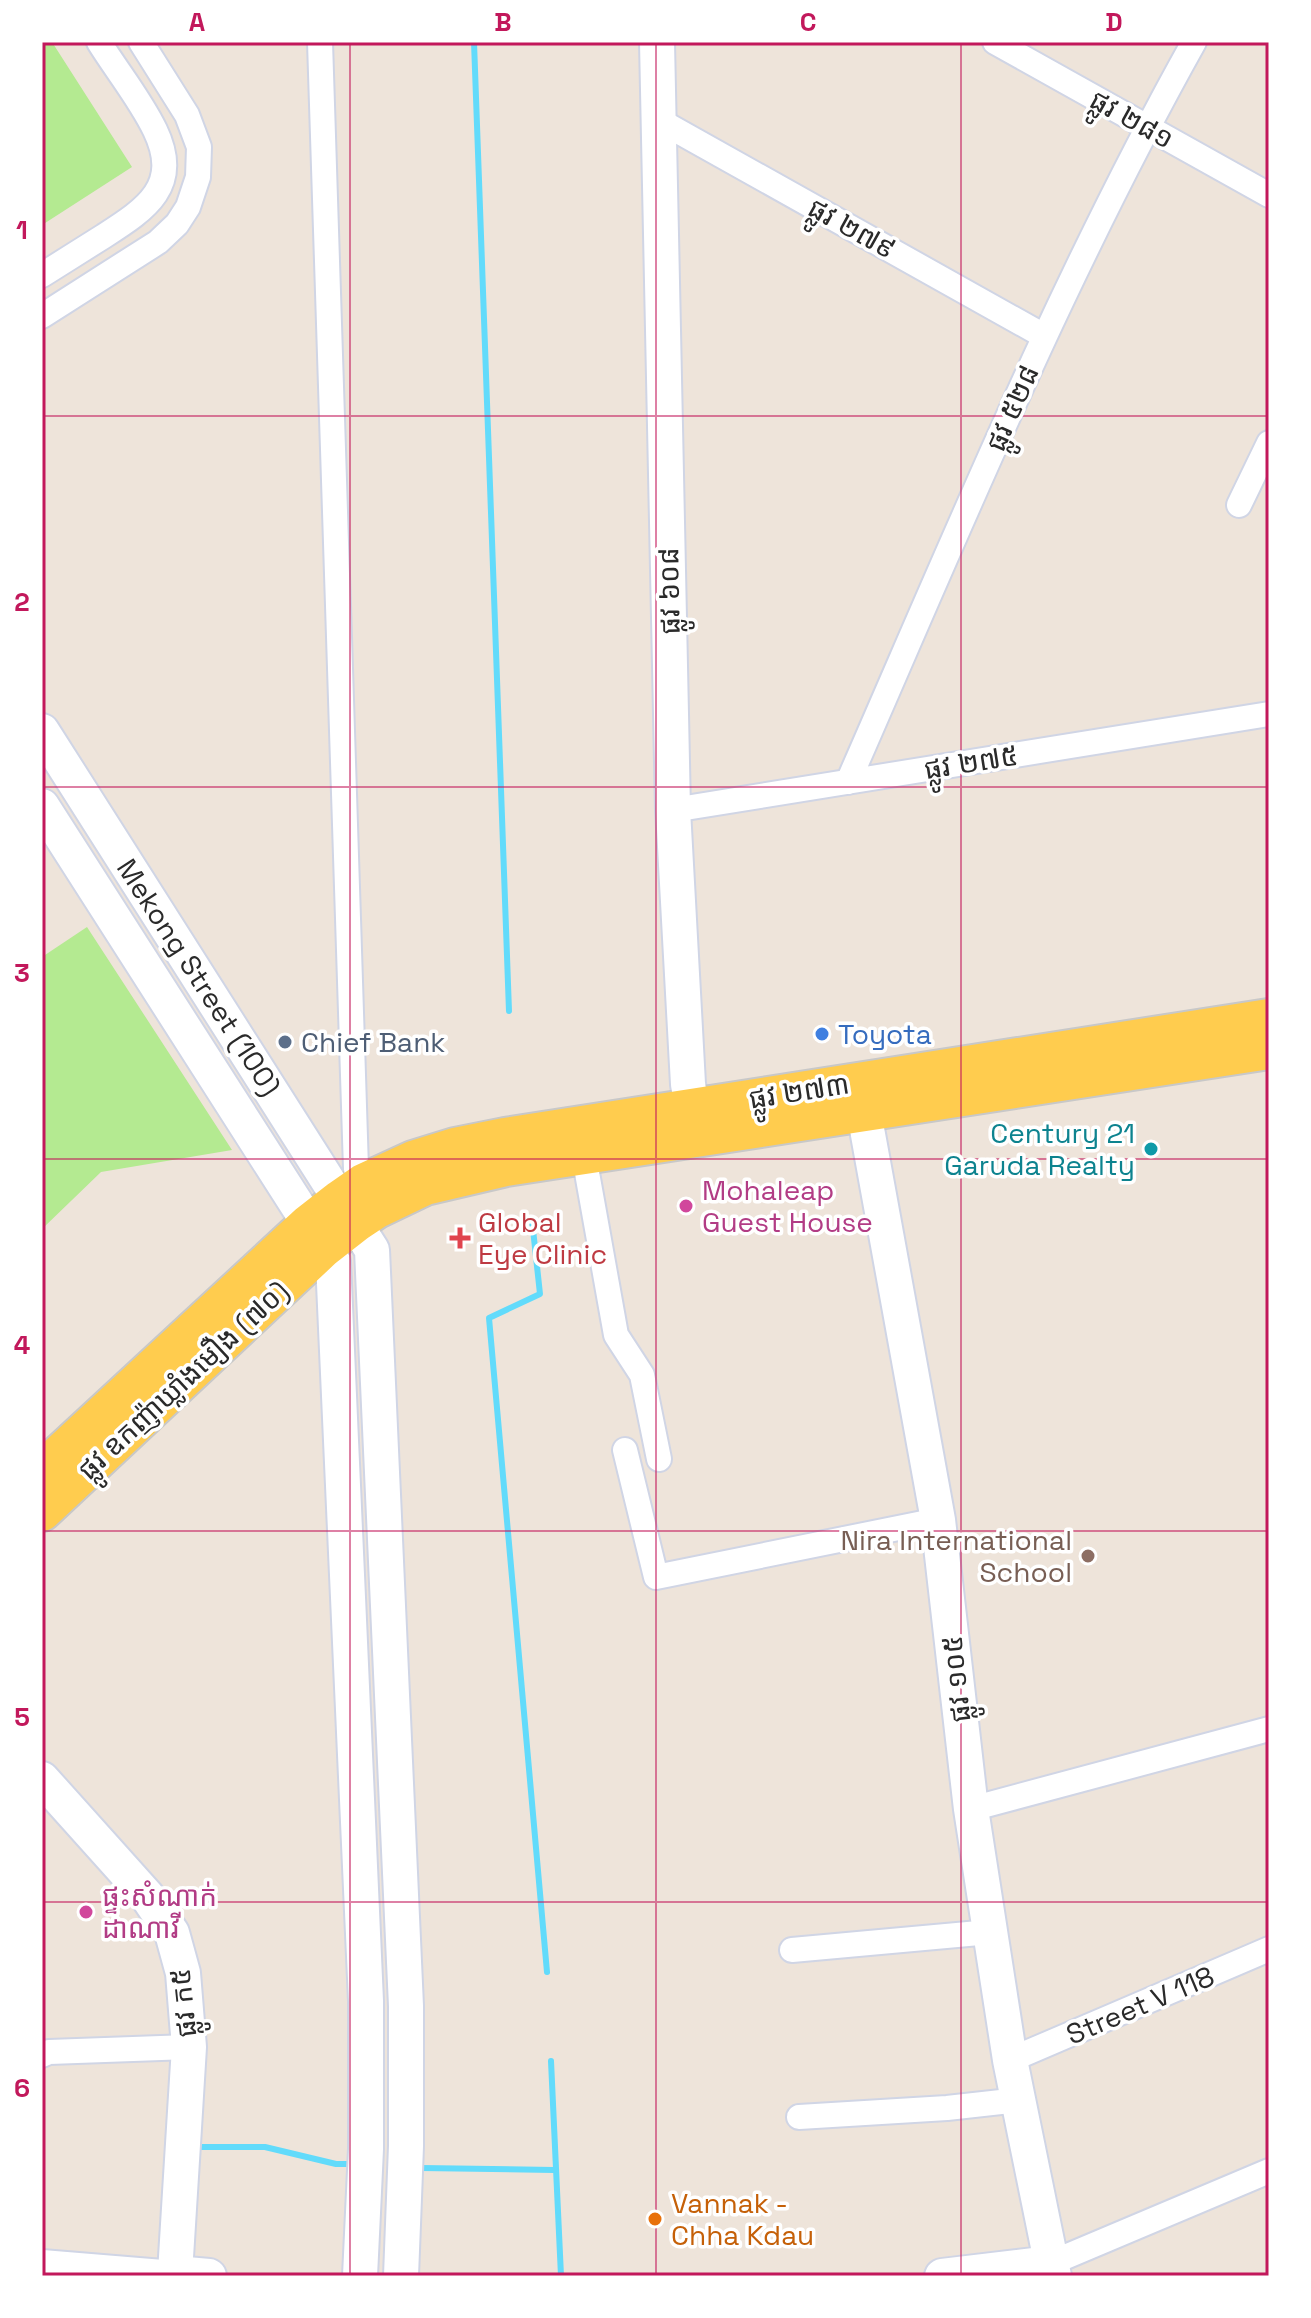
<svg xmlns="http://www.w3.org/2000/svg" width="1311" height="2318" font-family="'Space Grotesk','Noto Sans Khmer',sans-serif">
	<rect width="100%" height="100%" fill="#eee4da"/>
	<!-- green -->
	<path fill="#b4ea91" d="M42 42H52L132 167 42 225Z
		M87 927 232 1150 101 1172 42 1229V957Z"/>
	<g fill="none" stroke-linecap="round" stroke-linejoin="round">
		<!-- stream -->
		<path stroke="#62dbfb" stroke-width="6" d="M474 42 509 1011
			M532 1220 540 1294 489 1318 547 1972
			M551 2061 561 2276
			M199 2147H265L336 2164H354
			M421 2168 554 2170"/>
		<defs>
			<path id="street" d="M320 42 356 1169 363 1183
				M995 42 1269 195
				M660 121 1044 336
				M42 275C63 262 83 249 104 236 146 209 182 186 155 130 140 99 117 71 99 42
				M42 316 158 242 177 224 188 207 198 177 199 147 187 115 141 42
				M1239 505 1269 443
				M848 782C957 533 1061 280 1194 42
				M673 810 1269 714
				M584 1156 616 1335 642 1375 659 1459
				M625 1450 656 1577 938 1520
				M971 1809 1269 1729
				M792 1950 990 1932
				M42 2055 49 2052 189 2047
				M1010 2060 1269 1949
				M799 2117 947 2108 1019 2100
				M42 2262 175 2273V2276
				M1051 2263 1269 2171"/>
			<path id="secondary" d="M657 42 673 810 688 1084 696 1135
				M42 731 372 1250 406 2006V2146L401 2276
				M42 806 333 1261 366 2001V2149L360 2276
				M859 1085 938 1520 971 1809 1010 2060 1054 2276
				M42 1779 147 1896 172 1933 183 1973 189 2047 175 2273 209 2276
				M942 2276 1051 2263"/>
			<path id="primary" d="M42 1470 308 1224 340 1199 363 1183 413 1160 455 1147 505 1137 1269 1018
				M42 1512 324 1248 356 1223 377 1209 425 1186 506 1167 1269 1050"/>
		</defs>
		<!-- street casing -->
		<use href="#street" stroke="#d0d5e5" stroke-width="28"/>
		<!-- secondary casing -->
		<use href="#secondary" stroke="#d0d5e5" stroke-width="38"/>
		<!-- primary casing -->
		<use href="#primary" stroke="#c8c8c8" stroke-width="42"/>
		<!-- street -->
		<use href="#street" stroke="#fff" stroke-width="24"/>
		<!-- secondary -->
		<use href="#secondary" stroke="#fff" stroke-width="34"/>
		<!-- primary -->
		<use href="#primary" stroke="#ffcc4e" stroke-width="38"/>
	</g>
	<!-- grid -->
	<path fill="none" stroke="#c2185b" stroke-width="2" stroke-opacity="0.55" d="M350 42V2276M656 42V2276M961 42V2276M42 416H1269M42 787H1269M42 1159H1269M42 1531H1269M42 1902H1269"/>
	<!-- markers -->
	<circle fill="#3f7fe0" stroke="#fff" stroke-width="3" cx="822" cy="1034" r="8"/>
	<circle fill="#5c6f8a" stroke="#fff" stroke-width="3" cx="285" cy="1042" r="8"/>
	<circle fill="#0f9aa8" stroke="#fff" stroke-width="3" cx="1151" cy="1149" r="8"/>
	<g fill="#d1479c" stroke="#fff" stroke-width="3">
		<circle cx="686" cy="1206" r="8"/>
		<circle cx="86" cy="1912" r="8"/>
	</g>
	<path fill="#e0444e" stroke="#fff" stroke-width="3" d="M456 1226h8v8h8v8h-8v8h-8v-8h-8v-8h8z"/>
	<circle fill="#8d6e63" stroke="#fff" stroke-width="3" cx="1088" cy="1556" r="8"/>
	<circle fill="#e8710a" stroke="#fff" stroke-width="3" cx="655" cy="2219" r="8"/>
	<g text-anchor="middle" stroke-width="7" stroke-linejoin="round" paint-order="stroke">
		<!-- street labels -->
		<g font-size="28" fill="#2a2a2a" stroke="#fff">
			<text transform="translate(1132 119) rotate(29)" y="10">ផ្លូវ ២៨១</text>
			<text transform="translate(852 228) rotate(29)" y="10">ផ្លូវ ២៧៩</text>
			<text transform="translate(1012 408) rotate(-66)" y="10">ផ្លូវ ៥២៨</text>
			<text transform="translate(669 591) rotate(-91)" y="10">ផ្លូវ ៦០៨</text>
			<text transform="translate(971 762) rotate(-9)" y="10">ផ្លូវ ២៧៥</text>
			<text transform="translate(199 977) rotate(57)" y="10">Mekong Street (100)</text>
			<text transform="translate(799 1091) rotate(-9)" y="10">ផ្លូវ ២៧៣</text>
			<text transform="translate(183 1380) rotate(-43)" y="10">ផ្លូវ ឧកញ៉ាឃ្លាំងមឿង (៧០)</text>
			<text transform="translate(956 1679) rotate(-96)" y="10">ផ្លូវ ១០៥</text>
			<text transform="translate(183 2003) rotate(-96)" y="10">ផ្លូវ ក៥</text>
			<text transform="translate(1140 2005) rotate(-23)" y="10">Street V 118</text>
		</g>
		<!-- shop labels -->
		<g font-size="28" fill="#366cbe" stroke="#fff" text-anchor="start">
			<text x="838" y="1044">Toyota</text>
		</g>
		<!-- service labels -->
		<g font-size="28" fill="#4e5e75" stroke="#fff" text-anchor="start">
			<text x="301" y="1052">Chief Bank</text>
		</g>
		<!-- culture labels -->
		<g font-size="28" fill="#0d838f" stroke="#fff" text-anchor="end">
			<text x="1135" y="1143">Century 21<tspan x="1135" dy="32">Garuda Realty</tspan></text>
		</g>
		<!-- hotel labels -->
		<g font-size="28" fill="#b23c85" stroke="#fff" text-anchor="start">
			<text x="702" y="1200">Mohaleap<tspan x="702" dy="32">Guest House</tspan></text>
			<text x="102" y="1906">ផ្ទះសំណាក់<tspan x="102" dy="32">ដាណាវី</tspan></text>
		</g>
		<!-- health labels -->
		<g font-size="28" fill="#be3a42" stroke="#fff" text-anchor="start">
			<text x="478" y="1232">Global<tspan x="478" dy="32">Eye Clinic</tspan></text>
		</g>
		<!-- education labels -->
		<g font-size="28" fill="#785e54" stroke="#fff" text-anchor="end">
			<text x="1072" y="1550">Nira International<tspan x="1072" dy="32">School</tspan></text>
		</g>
		<!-- food labels -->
		<g font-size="28" fill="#c56008" stroke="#fff" text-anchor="start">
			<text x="671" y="2213">Vannak -<tspan x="671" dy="32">Chha Kdau</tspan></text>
		</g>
	</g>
	<!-- border -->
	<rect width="1311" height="2318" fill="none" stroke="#ffffff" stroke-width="88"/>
	<rect x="44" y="44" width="1223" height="2230" fill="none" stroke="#c2185b" stroke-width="3"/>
	<g font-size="26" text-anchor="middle" font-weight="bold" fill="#c2185b">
		<text x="197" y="31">A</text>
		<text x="503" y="31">B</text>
		<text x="808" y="31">C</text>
		<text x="1114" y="31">D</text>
		<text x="22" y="239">1</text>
		<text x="22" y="611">2</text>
		<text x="22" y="982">3</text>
		<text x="22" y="1354">4</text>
		<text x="22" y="1726">5</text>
		<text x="22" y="2097">6</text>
	</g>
</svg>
